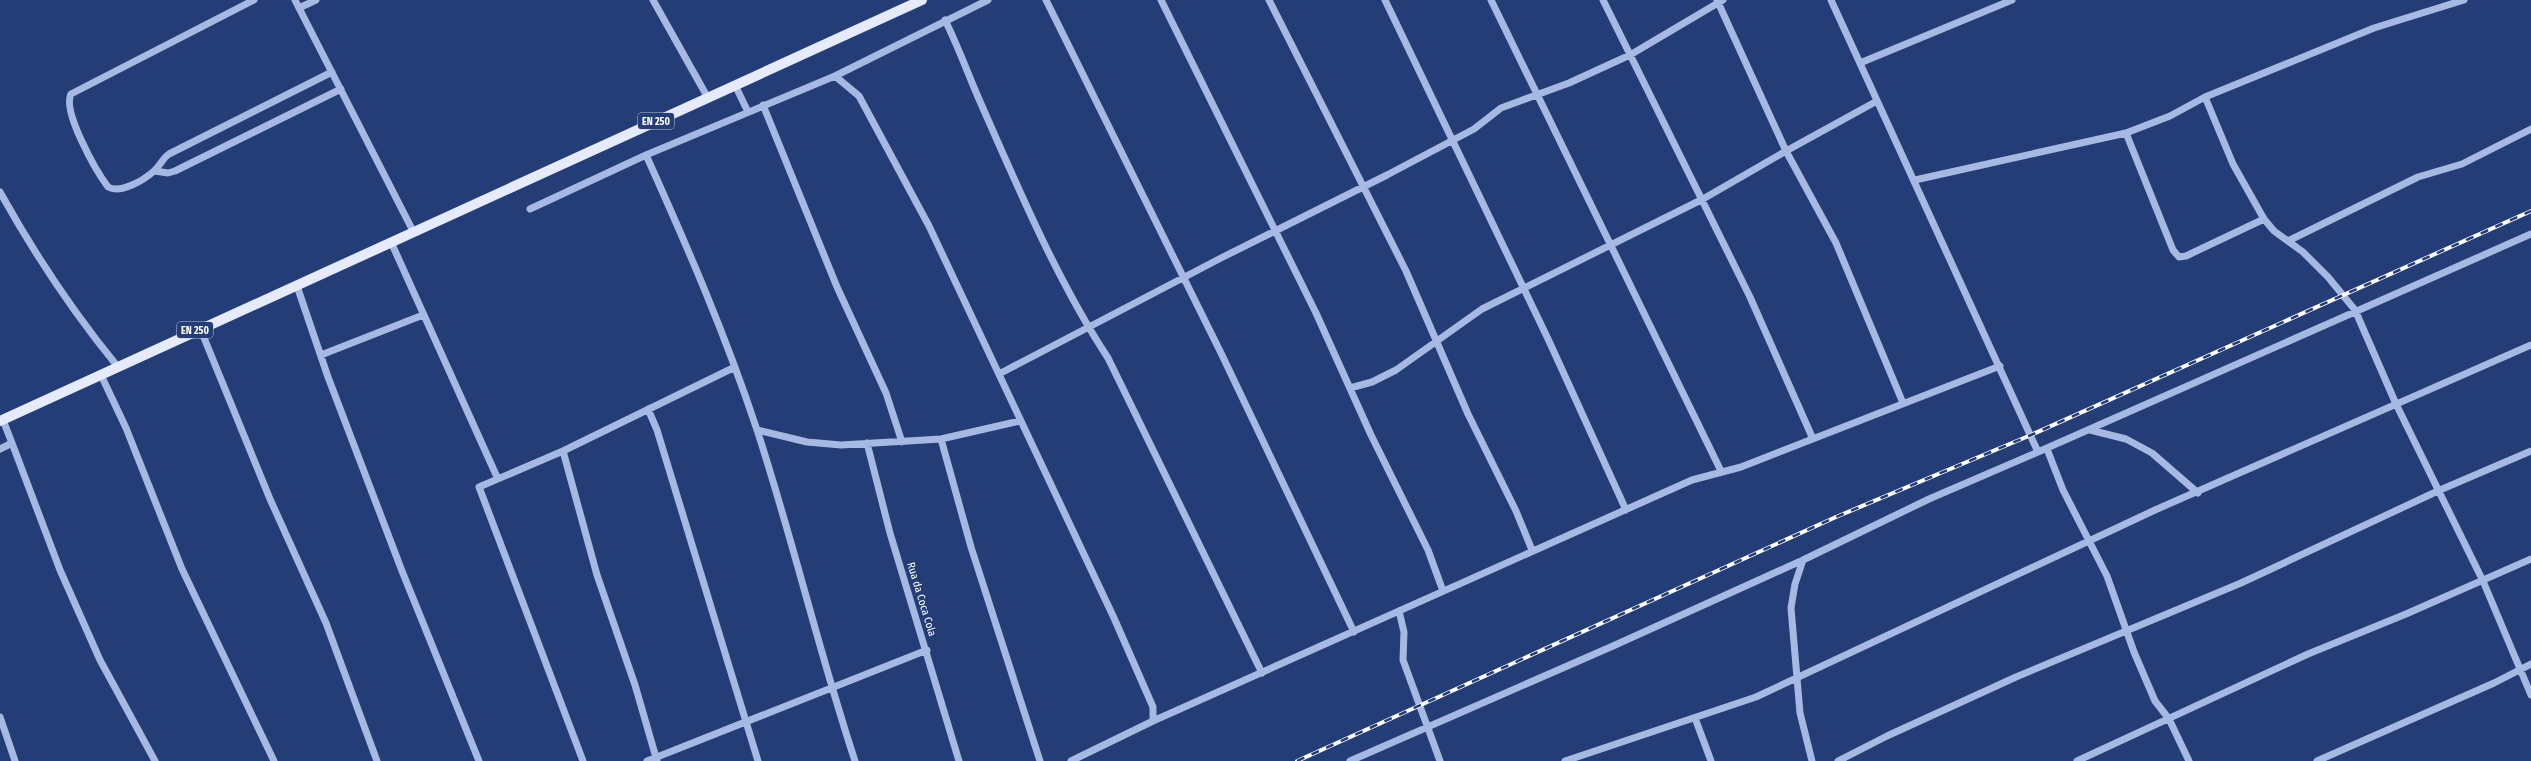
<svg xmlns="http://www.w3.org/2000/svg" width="2531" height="761" font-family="'Fira Sans Condensed',sans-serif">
	<rect width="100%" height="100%" fill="#253d76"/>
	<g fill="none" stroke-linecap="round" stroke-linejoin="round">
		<!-- minor -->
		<path stroke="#a6b9e2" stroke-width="7" d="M254 0 71 94C62 111 96 171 108 187 121 194 144 180 154 171 160 166 162 159 169 154L332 72
			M295 0 299 8
			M316 0 299 8 413 231
			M653 0 708 98
			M1046 0 1221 353 1354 632
			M1161 0 1316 313 1371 435 1428 550 1443 591
			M1269 0 1406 271 1468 414 1516 511 1532 550
			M1385 0 1549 341 1626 510
			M1491 0 1721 471
			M1603 0 1750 297 1813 439
			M1717 0 1786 151 1836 243 1903 403
			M1831 0 2038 452 2531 234
			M945 20C959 48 969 77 982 106 1019 190 1058 282 1108 358L1262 673
			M1860 63 2012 0
			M835 76 859 96 929 226 1114 618 1153 707V721
			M735 85 748 112
			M2205 97 2233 164 2264 219 2274 231 2303 252 2328 277 2355 310 2396 404 2483 581 2531 695
			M763 105 837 287 886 393 902 442
			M2126 133 2173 250 2179 257 2186 256 2264 219
			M646 155C687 246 726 336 757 430 793 540 819 652 855 761
			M155 171 168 173 175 171 341 89
			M1915 180 2126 133 2170 116 2205 97 2374 28 2464 0
			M0 192C35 255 72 311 118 367
			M530 209 646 155 835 76 988 0
			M2288 241 2418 177 2462 164 2531 129
			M391 242 497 477
			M297 286 328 377 402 571 479 761
			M200 328 270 499 326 623 377 761
			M321 355 423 315
			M999 374 1221 258 1387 175 1474 129 1501 108 1569 83 1630 55 1723 0
			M101 375 126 428 182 569 274 761
			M1350 388 1372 382 1396 370 1482 309 1703 199 1786 151 1877 101
			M648 409 657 430 758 761
			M757 430 807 442 841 445 941 439 1020 421
			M2090 430 2126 439 2152 453 2198 493
			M941 439 971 547 1040 761
			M12 443 60 570 100 660 155 761
			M867 443 890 533 959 761
			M0 449 12 443 3 420
			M2047 449 2063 490 2107 576 2134 652 2155 701 2169 719 2189 761
			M563 451 597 575 635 685 657 761
			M1803 560 1795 584 1791 608 1800 713 1812 761
			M1399 611 1404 632 1403 660 1440 761
			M0 717 15 761
			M1695 718 1711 761
			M583 761 479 487 563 451 735 367
			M647 761 927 650
			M1071 761 1153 721 1692 480 1741 467 2000 366
			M1350 761 1613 646 1803 560 1929 499 2038 452
			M1565 761 1756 697 2155 510 2531 345
			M1838 761 1887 736 2016 677 2241 583 2440 490 2531 451
			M2077 761 2308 654 2406 614 2531 559
			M2317 761 2494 683 2531 664"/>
		<!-- major -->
		<path stroke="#e5eafc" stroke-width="10" d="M0 421 922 0"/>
		<defs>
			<path id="rail" d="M1297 761 1836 517 2031 435 2531 211"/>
		</defs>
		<!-- rail casing -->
		<use href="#rail" stroke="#fff" stroke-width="4"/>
		<!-- rail -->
		<use href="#rail" stroke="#253d76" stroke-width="2.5" stroke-dasharray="8" stroke-linecap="butt"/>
	</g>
	<g text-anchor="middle" stroke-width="3" stroke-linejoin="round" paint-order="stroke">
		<!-- shield labels -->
		<g fill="#253d76" stroke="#bec5d6" stroke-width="1">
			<rect x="638" y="113" width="36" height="16" rx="3"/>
			<rect x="177" y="322" width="36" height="16" rx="3"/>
		</g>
		<g font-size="10" font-weight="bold" fill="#fff">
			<text x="656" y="125">EN 250</text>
			<text x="195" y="334">EN 250</text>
		</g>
		<!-- street labels -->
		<g font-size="11" fill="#fff" stroke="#253d76">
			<text transform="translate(922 599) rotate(73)" y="4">Rua da Coca Cola</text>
		</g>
	</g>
</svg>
